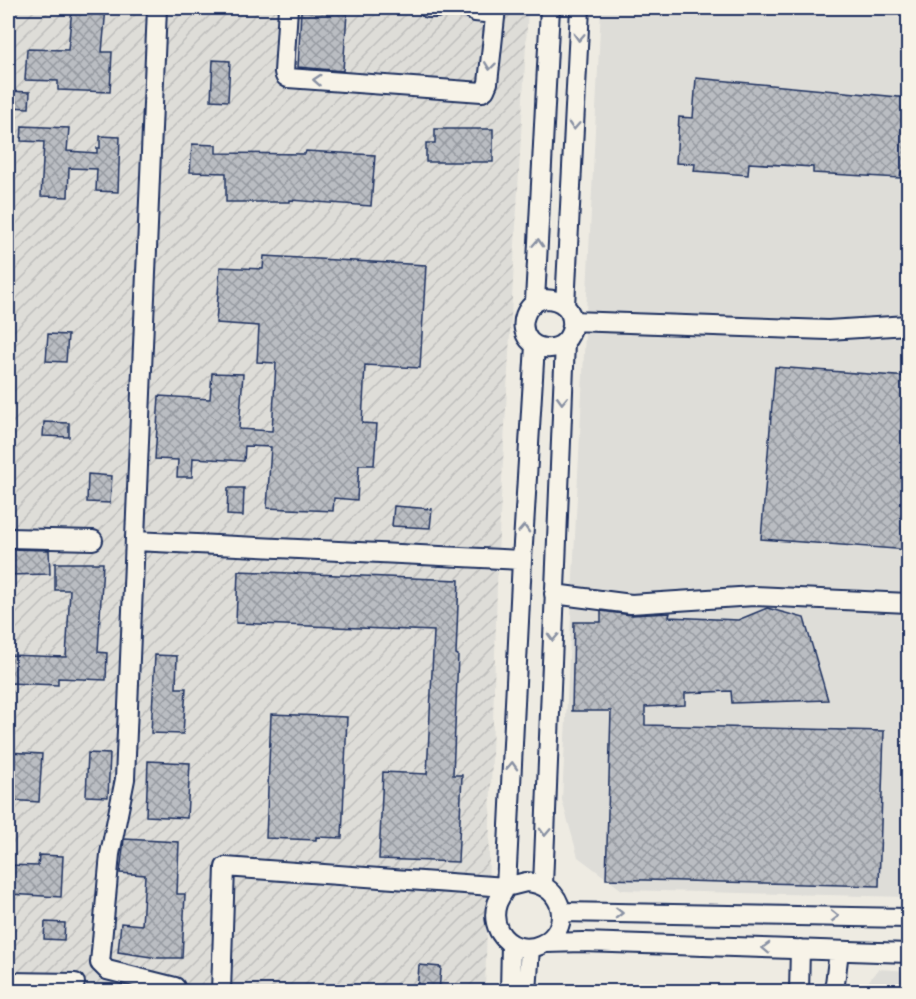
<svg xmlns="http://www.w3.org/2000/svg" width="916" height="999" font-family="Itim,sans-serif">
	<defs>
		<pattern id="industrial-furrows" width="10" height="10" patternUnits="userSpaceOnUse" patternTransform="scale(1.5)"><rect width="10" height="10" fill="#deddd8"/><path d="M-1 1l2-2M0 10L10 0M9 11l2-2" fill="none" stroke="#bebebc"/></pattern>
		<pattern id="building-cross-hatch" width="8" height="8" patternUnits="userSpaceOnUse" patternTransform="scale(1.5)"><rect width="8" height="8" fill="#babdc2"/><path d="M0 0l8 8M0 8l8-8" fill="none" stroke="#969aa1"/></pattern>
	</defs>
	<rect width="100%" height="100%" fill="#eeebe2"/>
	<filter id="ink" filterUnits="userSpaceOnUse"><feTurbulence type="fractalNoise" baseFrequency=".0167" numOctaves="2"/><feDisplacementMap in="SourceGraphic" scale="12" xChannelSelector="R" yChannelSelector="G"/><feConvolveMatrix kernelMatrix="1 2 1 2 8 2 1 2 1" color-interpolation-filters="sRGB"/></filter>
	<g filter="url(#ink)">
		<!-- built -->
		<path fill="#deddd8" d="M601 8H821L878 13 908 19V897L622 890 578 857 562 800Z
			M878 969 908 971V991H861Z"/>
		<!-- industrial -->
		<path fill="url(#industrial-furrows)" d="M8 8H528L498 553 485 991H8Z"/>
		<!-- building -->
		<path fill="url(#building-cross-hatch)" stroke="#1b2f5e" stroke-width="1.5" d="M72 8H106L102 52H112L110 92 58 90V81L25 80 27 49 68 50Z
			M301 11 347 13 343 71 298 67Z
			M213 60 230 61 228 101 211 100Z
			M696 78 909 98V172H901L900 178 813 173V167L749 163 748 175 694 171 695 164 676 163 679 117 693 118Z
			M8 91 30 92 29 108 8 107Z
			M22 126 69 128 67 151 97 153V148H100V136L120 137 118 192 96 191 97 169 69 168 68 197 41 196 44 142 21 141Z
			M435 129H493V162H426V143H435Z
			M192 144 216 145V153L305 154 306 151 375 155 371 206 290 200V202H226V173L190 172Z
			M264 256 426 265 420 368 365 365 362 423 377 424 374 465H359L357 500 334 498 333 511 267 508 271 447 245 446 244 461 193 458 192 477H177L178 460 155 459 159 396 210 399 212 373 243 374 239 429 272 431 276 363 257 362 259 326 216 323 220 267 263 269Z
			M48 334 68 335 66 362 46 361Z
			M775 367 909 377V550L761 539Z
			M44 422 69 423V437L43 436Z
			M88 474 112 476 110 503 87 502Z
			M228 488H244L243 516 227 515Z
			M394 506 432 509 430 528 392 526Z
			M8 549 49 550 50 574 8 575Z
			M55 563H103L98 652 107 653 106 680 58 678V685L8 683V655L66 657 70 590H55Z
			M238 571 459 580 456 654 458 655 453 775H462L458 862 379 859 383 772 427 774 434 631 236 623Z
			M767 608 804 618 828 700 732 703 731 691 685 693V705L645 707V725L884 731 879 886 606 879 611 711H572L574 622H601V611L632 615 670 613 669 617 738 620Z
			M155 655 177 656 176 688H186L183 734 151 733Z
			M271 714 347 717 342 838 316 837V840L266 838Z
			M8 752 42 754 39 802 8 800Z
			M88 753 110 754 108 797 86 796Z
			M148 761 190 763 187 818 146 816Z
			M124 839 179 842 177 894H185L182 958H158L118 952 121 923 142 925 145 875 120 873Z
			M39 855 63 856 61 897 8 894V865L38 866Z
			M45 922 65 923 64 940 44 939Z
			M419 965 441 967 439 992H417Z"/>
		<g fill="none" stroke-linecap="round" stroke-linejoin="round">
			<!-- minor-tunnel -->
			<path stroke="#c4c5c8" stroke-width="18" stroke-dasharray="18 9" stroke-linecap="butt" d="M436 8 475 12"/>
			<defs>
				<path id="minor" d="M157 8 125 779 110 854 100 963 107 970 175 987
					M288 8 284 72 285 76 288 78 482 92 485 90 488 83 496 8
					M428 8H436
					M475 12 495 14
					M543 299C585 298 578 352 545 348 539 347 533 345 529 340 517 325 526 303 543 299Z
					M535 301 550 8
					M565 306 580 8
					M572 321 828 330 908 325
					M8 538 93 540
					M135 541 522 560
					M554 594 631 604 754 596 908 603
					M526 882C540 883 553 889 559 904 572 941 519 966 499 931 495 923 494 913 497 904 499 898 503 893 506 887Z
					M543 885 565 342
					M561 912 908 918
					M546 943 583 942 908 953
					M8 982 75 983
					M221 992 225 867 506 887 522 560 535 345
					M510 992 511 944
					M527 992 530 948
					M799 992 800 949
					M834 992 839 951"/>
			</defs>
			<!-- minor casing -->
			<use href="#minor" stroke="#1b2f5e" stroke-width="22"/>
			<!-- minor -->
			<use href="#minor" stroke="#f7f3e8" stroke-width="18"/>
		</g>
		<!-- one-way arrows -->
		<defs><path id="oneway-chevron" d="M-2-3.5L2.5 0L-2 3.5" fill="none" stroke-width="1.6" stroke-linecap="round" stroke-linejoin="round" transform="scale(1.5)"/></defs>
		<g stroke="#8991a3">
			<use href="#oneway-chevron" transform="translate(579 37) rotate(93)"/>
			<use href="#oneway-chevron" transform="translate(490 66) rotate(97)"/>
			<use href="#oneway-chevron" transform="translate(317 80) rotate(-176)"/>
			<use href="#oneway-chevron" transform="translate(574 126) rotate(93)"/>
			<use href="#oneway-chevron" transform="translate(538 243) rotate(-87)"/>
			<use href="#oneway-chevron" transform="translate(562 400) rotate(92)"/>
			<use href="#oneway-chevron" transform="translate(524 529) rotate(-87)"/>
			<use href="#oneway-chevron" transform="translate(553 637) rotate(92)"/>
			<use href="#oneway-chevron" transform="translate(512 766) rotate(-87)"/>
			<use href="#oneway-chevron" transform="translate(545 832) rotate(92)"/>
			<use href="#oneway-chevron" transform="translate(619 913) rotate(1)"/>
			<use href="#oneway-chevron" transform="translate(835 916) rotate(1)"/>
			<use href="#oneway-chevron" transform="translate(766 948) rotate(-178)"/>
		</g>
	</g>
	<!-- margin -->
	<rect width="916" height="999" fill="none" stroke="#f7f3e8" stroke-width="30"/>
	<rect x="15" y="15" width="886" height="969" fill="none" stroke="#1b2f5e" stroke-width="2" filter="url(#ink)"/>
</svg>
